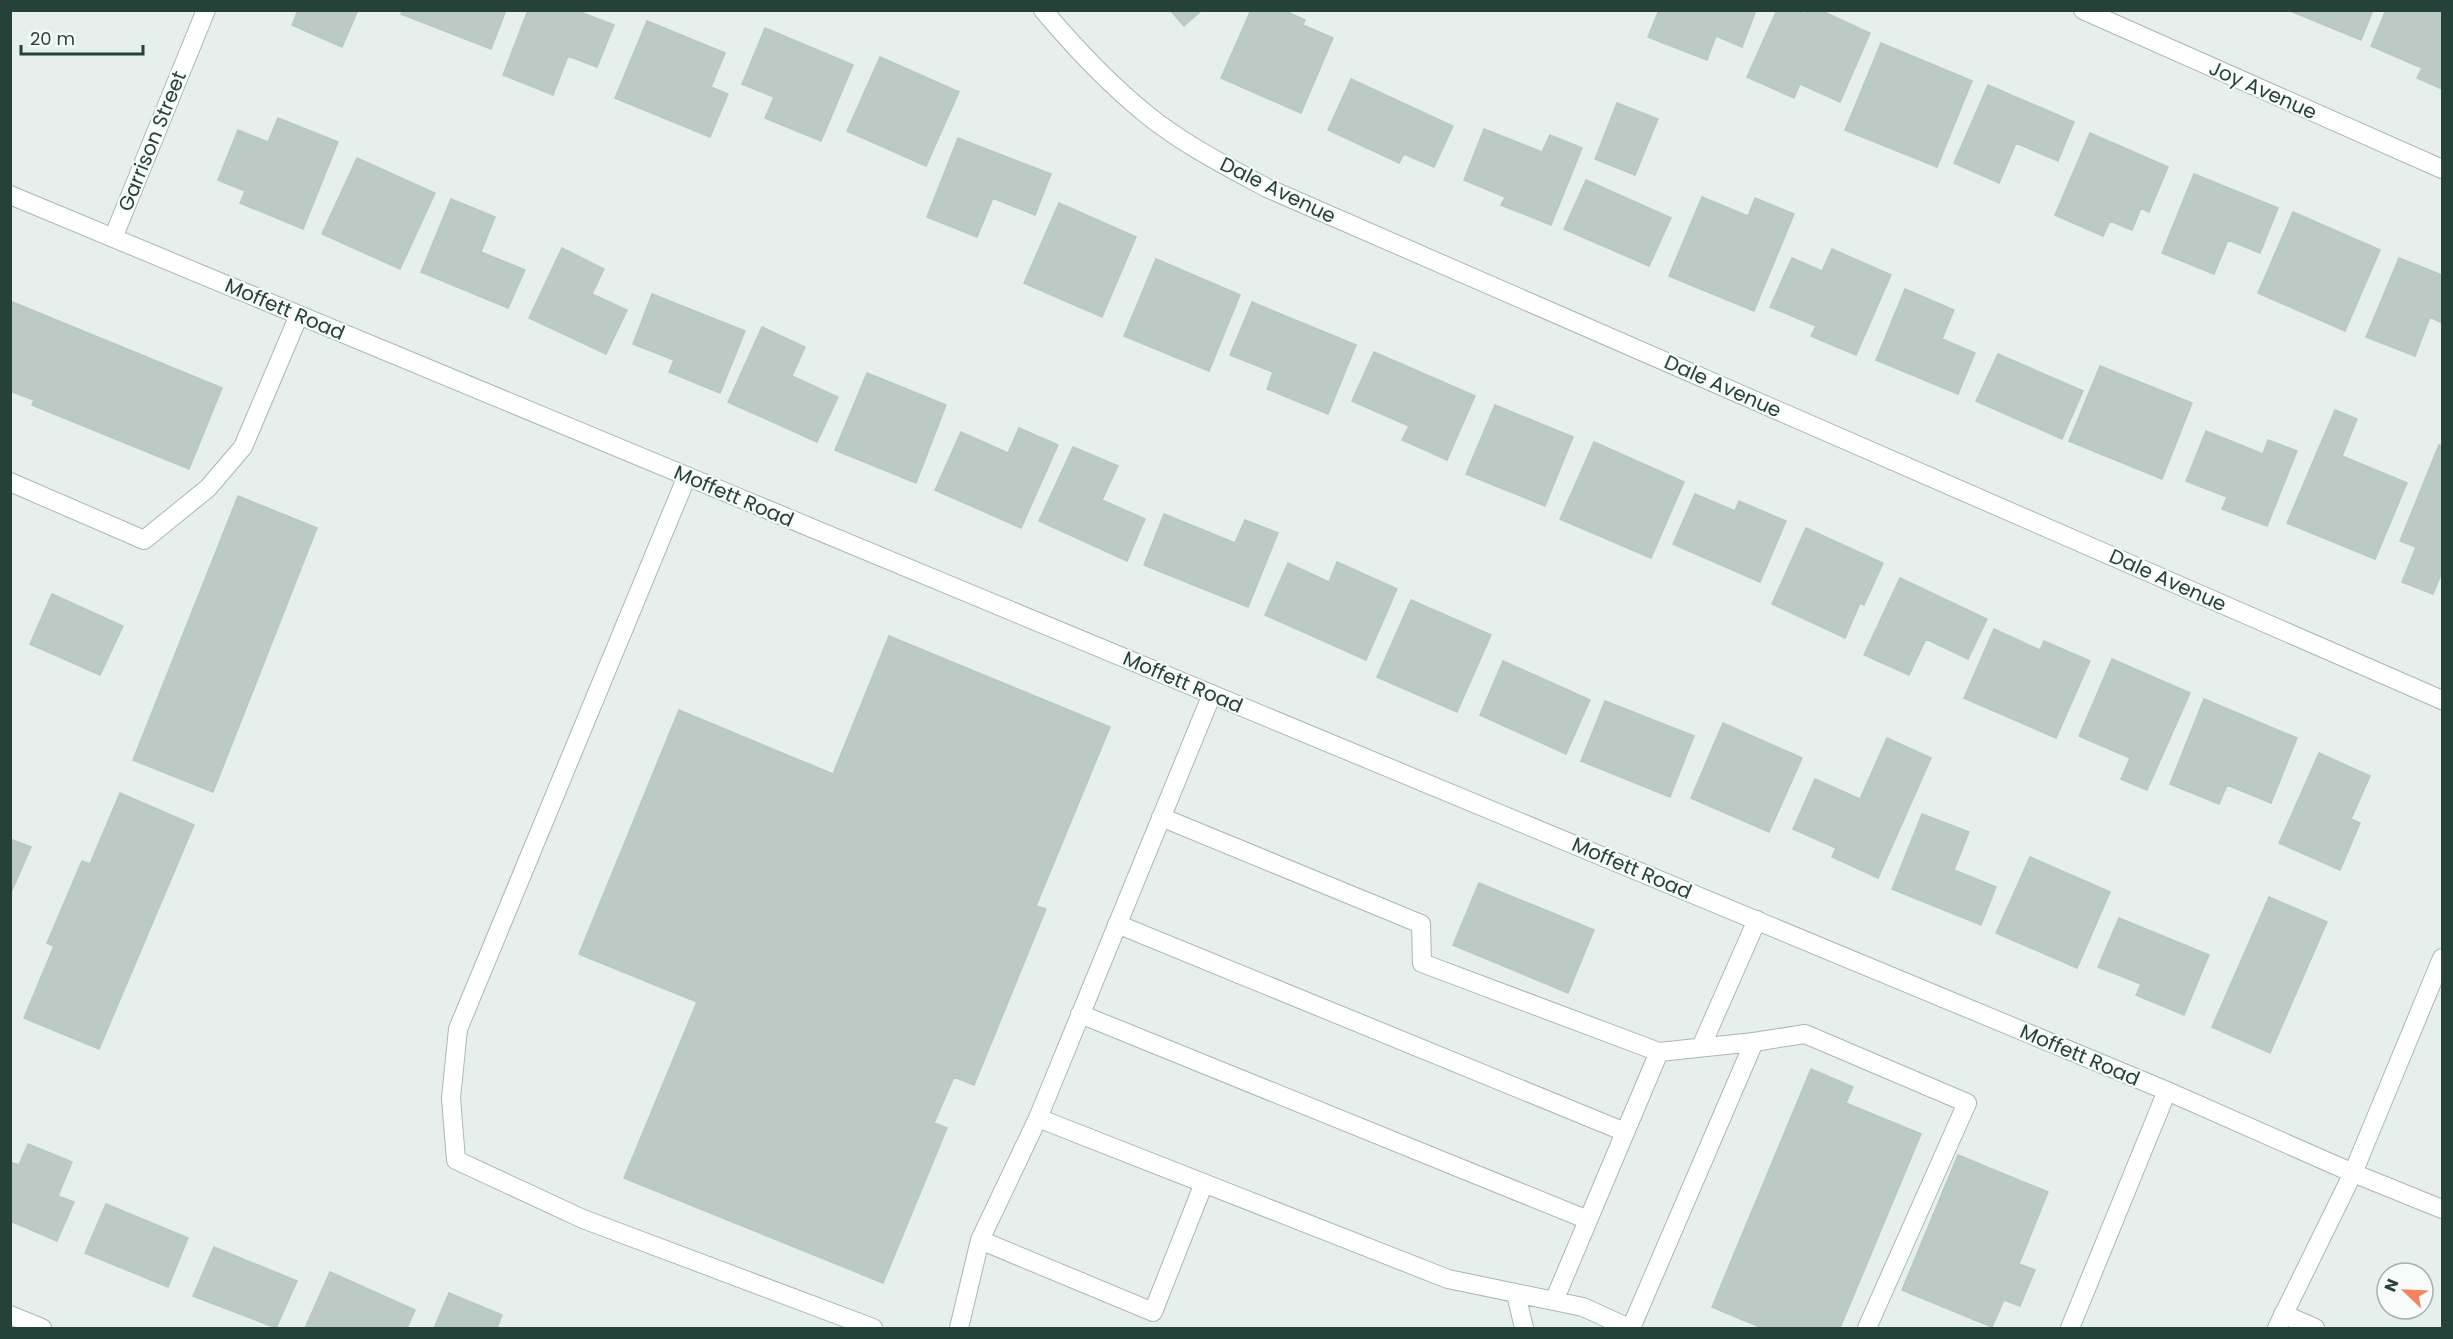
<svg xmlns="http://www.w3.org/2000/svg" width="2453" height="1339" font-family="Poppins,sans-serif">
	<rect width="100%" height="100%" fill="#e6efeb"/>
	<!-- building -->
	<path fill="#bbcac4" stroke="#b8c9c2" stroke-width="1.5" d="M298 10H358L342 47 292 25Z
		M403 10H506L491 49 401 14Z
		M528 10H575L614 25 597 67 568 56 553 95 503 75Z
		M1170 10H1202L1184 26Z
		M1251 10H1283L1305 20 1303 25 1333 38 1301 113 1221 78Z
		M1659 10H1756L1742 47 1716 36 1707 60 1648 37Z
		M1777 10H1796L1805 14 1806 10H1820L1870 33 1840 102 1800 84 1794 98 1747 77Z
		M2288 10H2373L2361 40Z
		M2386 10H2442V89L2417 78 2422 68 2371 46Z
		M647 21 725 53 711 87 728 94 710 137 615 98Z
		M765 28 853 65 821 141 765 118 774 97 742 84Z
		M1881 43 1972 81 1937 167 1845 130Z
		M880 57 959 92 926 166 847 131Z
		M1351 79 1453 126 1434 167 1404 154 1399 163 1328 130Z
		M1988 85 2074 122 2058 161 2016 143 1999 183 1954 163Z
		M1617 103 1658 119 1635 175 1595 159Z
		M278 118 338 142 303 229 240 203 245 191 218 180 238 130 268 142Z
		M1484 129 1542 152 1550 135 1582 148 1551 225 1501 205 1505 197 1464 180Z
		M2090 133 2168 167 2149 212 2141 208 2132 230 2110 221 2103 236 2055 215Z
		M958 138 1051 174 1035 215 993 198 977 237 927 217Z
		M357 158 435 193 400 269 322 234Z
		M2194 174 2278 208 2260 253 2228 240 2214 274 2162 253Z
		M1586 180 1671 218 1649 266 1564 229Z
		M1702 197 1748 216 1755 198 1794 214 1754 311 1669 276Z
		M451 199 495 217 481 252 525 270 508 308 421 272Z
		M1059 203 1136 237 1102 317 1024 283Z
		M2293 212 2380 250 2345 331 2258 293Z
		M562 248 604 269 592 294 627 310 606 354 529 318Z
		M1832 249 1891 275 1856 355 1811 336 1816 326 1770 307 1792 258 1822 271Z
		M2399 258 2442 275V323L2430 317 2415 356 2366 337Z
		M1156 259 1240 295 1209 371 1124 336Z
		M1905 289 1954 310 1942 339 1975 353 1958 394 1876 360Z
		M652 294 745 331 720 393 669 372 674 360 633 344Z
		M10 301 222 388 189 469 32 405 34 400 10 391Z
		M1252 302 1356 345 1328 414 1267 389 1273 372 1230 355Z
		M762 327 805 347 792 376 838 397 817 442 728 402Z
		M1374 352 1475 396 1447 460 1402 440 1409 426 1352 401Z
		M1998 354 2083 391 2062 439 1976 401Z
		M2100 366 2192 403 2162 479 2069 441Z
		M867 373 946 405 916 483 835 450Z
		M1495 405 1573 437 1545 506 1466 474Z
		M2335 410 2357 419 2342 456 2407 483 2375 559 2287 523Z
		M1019 428 1058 445 1021 528 935 490 961 432 1008 453Z
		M2206 431 2263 454 2268 440 2297 451 2267 526 2222 509 2227 497 2186 481Z
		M1594 442 1684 482 1651 558 1560 519Z
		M2439 445 2442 446V572L2433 594 2402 582 2416 547 2400 541Z
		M1073 447 1118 466 1102 500 1145 519 1127 561 1039 521Z
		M1695 494 1735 511 1739 501 1786 521 1760 582 1673 544Z
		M238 496 317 528 213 792 133 760Z
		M1164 514 1235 543 1245 520 1278 533 1248 607 1144 565Z
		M1806 528 1883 563 1864 605 1860 603 1845 638 1772 604Z
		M1337 562 1397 589 1366 660 1265 615 1288 563 1329 582Z
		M1900 578 1987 619 1968 659 1926 639 1909 675 1864 655Z
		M52 594 123 626 100 675 30 644Z
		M1411 600 1491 635 1457 712 1377 677Z
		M1994 629 2040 650 2044 641 2090 661 2056 738 1964 698Z
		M889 636 1110 727 1036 906 1046 909 974 1085 954 1077 934 1123 947 1128 883 1283 624 1178 697 1002 579 954 679 710 833 774Z
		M2112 659 2190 693 2147 790 2121 779 2130 758 2079 736Z
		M1503 661 1590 700 1566 754 1480 715Z
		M2204 699 2297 738 2271 803 2227 785 2219 804 2170 784Z
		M1605 701 1694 736 1670 797 1581 761Z
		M1723 723 1802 758 1769 832 1691 798Z
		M1887 738 1931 758 1878 878 1832 857 1836 848 1793 829 1815 779 1860 799Z
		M2319 753 2370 776 2351 819 2360 823 2340 870 2279 843Z
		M120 793 194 825 99 1049 24 1018 54 946 47 943 82 861 90 864Z
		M1922 814 1969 832 1954 870 1996 887 1981 925 1892 889Z
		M10 839 31 847 10 895Z
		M2030 857 2110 892 2077 968 1996 933Z
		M1479 883 1594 930 1568 993 1453 945Z
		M2269 897 2327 922 2270 1053 2212 1027Z
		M2119 918 2209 955 2184 1015 2136 995 2141 984 2098 967Z
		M1811 1069 1853 1087 1846 1103 1921 1134 1840 1328H1762L1712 1307Z
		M28 1144 72 1162 58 1196 74 1202 57 1241 10 1221V1162L19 1165Z
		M1958 1155 2048 1192 2019 1264 2035 1270 2020 1306 2004 1300 1992 1327 1902 1290Z
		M106 1204 188 1238 168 1287 85 1253Z
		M214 1247 297 1281 276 1328 193 1296Z
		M330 1272 415 1310 407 1328H305Z
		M449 1293 502 1315 497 1328H434Z"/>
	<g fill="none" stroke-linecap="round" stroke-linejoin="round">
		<defs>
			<path id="lane" d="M687 476 458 1029 451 1098 456 1160 583 1219 873 1328
				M10 482 144 540 208 488 243 447 299 315
				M1212 694 1038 1118 1448 1279 1583 1307 1629 1328
				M1161 817 1421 924 1422 963 1659 1052 1754 1042 1631 1328
				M1117 924 1625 1132
				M1080 1014 1588 1220
				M1754 1042 1805 1034 1967 1103 1867 1328
				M1701 1047 1757 920
				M1038 1118 980 1240 1153 1312 1204 1183
				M1516 1294 1524 1328
				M1554 1301 1659 1052
				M2283 1314 2315 1328
				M959 1328 980 1240
				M2070 1328 2167 1091"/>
			<path id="street" d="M1043 10C1075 48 1108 83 1146 114 1183 144 1226 166 1267 188L2442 700
				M2083 10 2442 169
				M10 195 2167 1091 2353 1173 2442 1209
				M113 238 206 10
				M10 1315 42 1328"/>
			<path id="secondary" d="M2277 1328 2353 1173 2442 958"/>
		</defs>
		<!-- lane casing -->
		<use href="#lane" stroke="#a8b8b2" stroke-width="20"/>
		<!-- street casing -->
		<use href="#street" stroke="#a8b8b2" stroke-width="20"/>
		<!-- secondary casing -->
		<use href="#secondary" stroke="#a4bbb3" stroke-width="20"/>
		<!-- lane -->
		<use href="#lane" stroke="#fff" stroke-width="18"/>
		<!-- street -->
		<use href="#street" stroke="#fff" stroke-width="18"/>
		<!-- secondary -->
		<use href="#secondary" stroke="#fff" stroke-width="18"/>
	</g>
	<g text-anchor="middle" stroke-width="4.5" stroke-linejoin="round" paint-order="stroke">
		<!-- street labels -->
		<g font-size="20" fill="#24423a" stroke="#f7fbf9">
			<text transform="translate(2263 90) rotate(24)" y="7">Joy Avenue</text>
			<text transform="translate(152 141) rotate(-68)" y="7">Garrison Street</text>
			<text transform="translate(1278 190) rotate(26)" y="7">Dale Avenue</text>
			<text transform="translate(285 309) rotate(23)" y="7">Moffett Road</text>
			<text transform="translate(1723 386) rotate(24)" y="7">Dale Avenue</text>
			<text transform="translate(734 496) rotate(23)" y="7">Moffett Road</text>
			<text transform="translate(2168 580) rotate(24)" y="7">Dale Avenue</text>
			<text transform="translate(1183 682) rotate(23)" y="7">Moffett Road</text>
			<text transform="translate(1632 868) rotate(23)" y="7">Moffett Road</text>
			<text transform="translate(2080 1055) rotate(23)" y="7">Moffett Road</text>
		</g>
	</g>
	<!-- border -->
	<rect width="2453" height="1339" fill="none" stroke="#24423a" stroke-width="24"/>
	<!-- north arrow -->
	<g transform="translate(2405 1291) rotate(293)"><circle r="28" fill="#f7fbf9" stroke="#a3b1ad" stroke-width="1.5"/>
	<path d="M0-4.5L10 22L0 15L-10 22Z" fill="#f4845f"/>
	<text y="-9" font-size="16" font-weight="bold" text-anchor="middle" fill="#24423a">N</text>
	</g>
	<!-- scale -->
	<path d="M21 45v9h122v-9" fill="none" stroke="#24423a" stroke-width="3"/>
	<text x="30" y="45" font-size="18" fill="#24423a" stroke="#f7fbf9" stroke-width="4.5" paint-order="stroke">20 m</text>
</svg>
